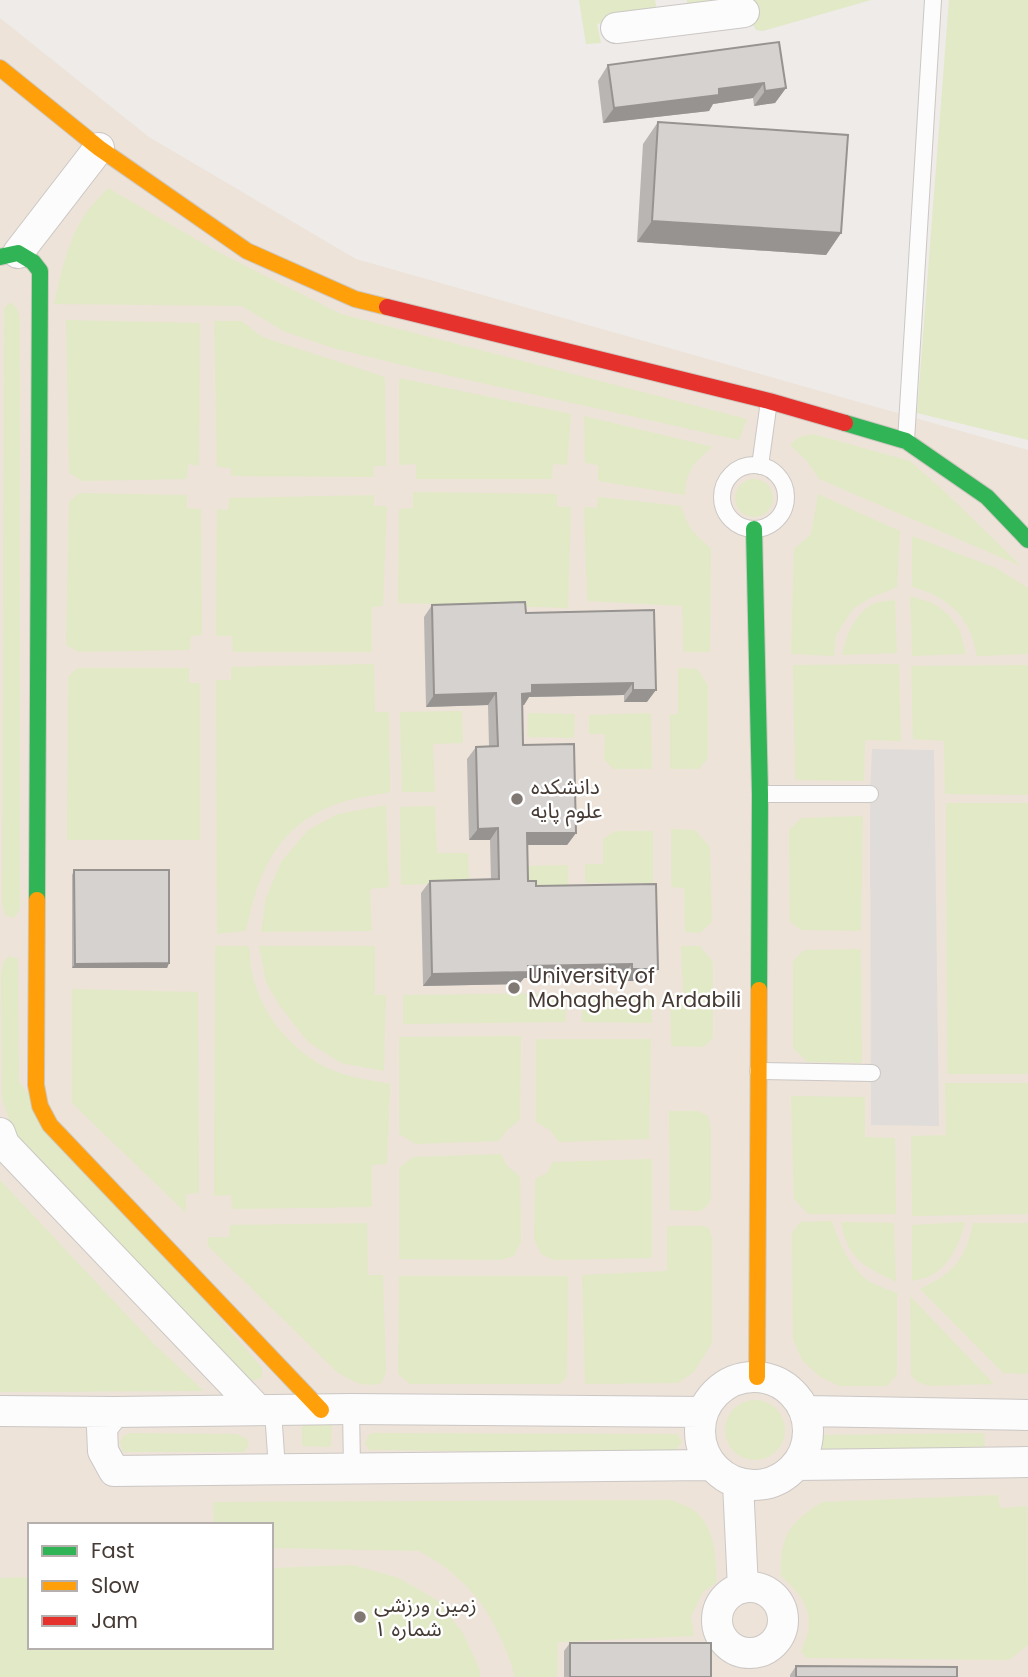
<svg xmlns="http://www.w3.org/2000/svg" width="1028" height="1677" font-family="Poppins,'Noto Sans Arabic',sans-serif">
	<rect width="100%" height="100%" fill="#eeebe8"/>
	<!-- education -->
	<path fill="#ede3d9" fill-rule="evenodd" d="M0 18 149 137 356 259 1028 450V1677H0ZM30 1525H271V1647H30Z"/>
	<!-- green -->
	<path fill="#e2e9c6" d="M579 0H655L656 6 654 12 646 16 597 24 601 43 586 44Z
		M687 0H871L763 31 756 30 752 23 687 7Z
		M949 0H1028V440L917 413Z
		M108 188 218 252 341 314 747 419 739 440 410 367 333 348 283 331 242 306 54 304C61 273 69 234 89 209 95 201 102 195 108 188Z
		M11 302 18 310 20 320V909L14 918 5 915 2 905 4 308Z
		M66 320 200 323 199 466 188 464 187 479 82 481 69 473Z
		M214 321H242L262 337 385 377 386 466H374V477L231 476V468L217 467Z
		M399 378 571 414 567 465 553 464 552 479H416V464L399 465Z
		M584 416 713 447C694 462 686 470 685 495L598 481V465L585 463Z
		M813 434 910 461 943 490 1021 566 819 479 807 461 790 445 799 437Z
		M735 498a19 19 0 1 1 38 0a19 19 0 1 1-38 0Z
		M413 492 557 494V507H571L568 608 398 603 399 509 413 508Z
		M79 493 187 495V508L201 509 202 635 191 636 190 650 78 652 66 645 69 502Z
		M818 494 900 531 897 587 870 598 853 609 836 635 834 656 791 654 794 549 811 534Z
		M374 495V506H387L383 606 372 607V652H233L232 636H216L217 509 228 510 229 498Z
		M598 497 681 506C688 528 693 533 711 548L710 652H683L682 606 587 601 584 507 597 508Z
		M912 536 996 568 1028 588V654L977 656C975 649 974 641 971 634 962 609 937 593 912 587Z
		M910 596 933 603 948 614 960 630 966 654 912 656Z
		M895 600 897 653 842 655C846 636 854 614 873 604 880 601 888 601 895 600Z
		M374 664 375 712H389L390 792C372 796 353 798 336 804 276 827 258 873 246 931L217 934 216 680H231V667Z
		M899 664 901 741 865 740 864 781 795 780 793 665Z
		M1028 665V795L945 794 944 741 913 739 911 666Z
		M77 668H189V683H200V840H67L68 677Z
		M678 668 697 669 708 685V758L699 769H670V714H678Z
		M462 711 463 743 433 744 435 792H402L400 712Z
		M528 713 575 714 574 738 527 737Z
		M651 713 652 769H613L604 759 605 734H589V715Z
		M946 803H1028V1074H947Z
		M386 805 389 887 370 889 372 931 261 932 266 898 281 862 308 830 338 814Z
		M435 806 437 853H468L469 883 401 885 400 807Z
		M863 816 861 931 801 930 790 922 789 830 801 818Z
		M671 829 695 830 710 847 712 922 700 933 685 932 684 888 671 887Z
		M615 831H653V883H585V864H603V839Z
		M568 865V886L526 888 525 866Z
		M215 946H249C250 955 250 965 252 973 260 1013 291 1050 327 1068 347 1077 369 1080 390 1084L387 1164 372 1165V1207L232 1209 231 1195 214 1196Z
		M259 946H375V995H386L384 1071 341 1063 308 1042 279 1005 266 982Z
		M681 946H700L713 962V1038L704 1047 671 1046 670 995H683Z
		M861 949 862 1063 807 1062 793 1048V961L804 950Z
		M9 956 18 959 19 1082 262 1368V1378L251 1381 31 1159 21 1146 11 1125 2 1099 1 974 3 962Z
		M72 989 198 992 199 1193 186 1194V1213L72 1103Z
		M565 993 566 1022 403 1024V995Z
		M582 994 652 995V1023L582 1022Z
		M521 1036 520 1120 507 1130 499 1141 416 1144 399 1134V1037Z
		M536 1039H651L649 1139 559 1142 550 1130 536 1122Z
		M945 1083H1028V1214L912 1216 911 1136 946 1135Z
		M791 1096 865 1097V1137L895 1138 896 1214H808L794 1199Z
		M669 1111H698L708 1116 711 1129V1198L708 1205 701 1211 670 1210Z
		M501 1154 507 1166 520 1176 521 1242 514 1256 501 1260 399 1259V1168L413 1157Z
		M652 1159V1258L553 1260 541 1254 534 1239 535 1179 547 1173 553 1162Z
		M0 1180 154 1344 204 1391 0 1392Z
		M832 1221C838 1241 848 1265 866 1279 874 1285 887 1289 897 1293V1375L887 1386H840L820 1377 802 1360 793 1339 792 1233 800 1222Z
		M841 1222 894 1223 896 1282C864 1266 848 1260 841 1222Z
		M965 1222C960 1242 952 1262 934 1274 928 1278 919 1279 912 1281V1225Z
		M367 1223 368 1275H383L386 1371 382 1383C362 1388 354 1382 337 1372L207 1245 209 1237H229L230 1225Z
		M973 1223H1028V1374L1003 1373 920 1289C953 1273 966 1260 973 1223Z
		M667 1226H702L709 1228 712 1237V1343L694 1372 678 1383 585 1384 582 1275 667 1271Z
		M399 1276H568L567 1377 560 1384H410L398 1374Z
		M910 1296 994 1384 930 1386 917 1382 911 1375Z
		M725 1430a30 30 0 1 1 60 0a30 30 0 1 1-60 0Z
		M302 1419 332 1420 331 1447 302 1446Z
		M130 1433 236 1434 246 1438 249 1443 245 1452H123L120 1442 123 1436Z
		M372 1433 677 1434 682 1442 672 1454 369 1450 365 1443 368 1436Z
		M984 1433 985 1448 823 1450V1435Z
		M998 1495 1000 1508 1027 1506 1028 1645 1009 1660 806 1658 801 1651C804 1643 809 1633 809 1624 809 1602 795 1589 781 1576 780 1535 789 1523 822 1502Z
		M671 1500C678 1503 686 1505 692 1509 715 1524 717 1559 716 1583L703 1592 691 1616 694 1636 558 1642 557 1677H514C513 1666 508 1656 504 1646 487 1603 460 1573 419 1551L271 1548V1525H214L213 1502Z
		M353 1565 399 1578 437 1600 463 1633 480 1670V1677H0V1578L30 1577V1647H271V1568Z"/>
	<!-- parking -->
	<path fill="#e0dcd9" d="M872 749 934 750 939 1126 871 1125 870 794Z"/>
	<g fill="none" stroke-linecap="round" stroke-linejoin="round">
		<defs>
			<path id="lane" d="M906 441 933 0
				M722 497a32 32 0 1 1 64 0a32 32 0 1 1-64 0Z
				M760 466 769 401
				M760 794H870
				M758 1071 872 1073
				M351 1409 352 1468
				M273 1411 277 1469"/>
			<path id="street" d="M616 28 744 12
				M18 253 99 148
				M0 1133 4 1144 258 1410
				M700 1431a54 54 0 1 1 108 0a54 54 0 1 1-108 0Z
				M0 1411 114 1412 351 1409 702 1412
				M805 1411 1028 1415
				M114 1412 102 1428 103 1451 114 1471 711 1465
				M796 1465 1028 1462
				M738 1483 743 1588
				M717 1620a33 33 0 1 1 66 0a33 33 0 1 1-66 0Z"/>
			<path id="fast" d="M0 257 18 253 33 262 40 271 37 900
				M845 423 906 441 987 497 1028 540
				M754 529 760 794 759 990"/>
			<path id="slow" d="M0 68 99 148 247 251 355 299 387 307
				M37 900 36 1085 40 1106 50 1125 321 1410
				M757 1377 759 990"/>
			<path id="jam" d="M387 307 769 401 845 423"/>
		</defs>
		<!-- lane casing -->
		<use href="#lane" stroke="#cbc7c4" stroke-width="18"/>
		<!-- street casing -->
		<use href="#street" stroke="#cbc7c4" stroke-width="32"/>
		<!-- fast casing -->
		<use href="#fast" stroke="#cfc8c0" stroke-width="18"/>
		<!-- slow casing -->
		<use href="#slow" stroke="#cfc8c0" stroke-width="18"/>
		<!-- jam casing -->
		<use href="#jam" stroke="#cfc8c0" stroke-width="18"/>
		<!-- lane -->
		<use href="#lane" stroke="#fcfcfc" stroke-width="16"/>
		<!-- street -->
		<use href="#street" stroke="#fcfcfc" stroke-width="30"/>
		<!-- fast -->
		<use href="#fast" stroke="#30b455" stroke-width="16"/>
		<!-- slow -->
		<use href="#slow" stroke="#ff9f0a" stroke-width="16"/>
		<!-- jam -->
		<use href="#jam" stroke="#e5322d" stroke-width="16"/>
	</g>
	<!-- wall -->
	<path fill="#b8b5b2" d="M779 42 786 88 775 103 754 106 753 98 713 104 709 111 603 123 598 81 608 65Z
		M658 122 841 233 826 255 637 242 643 144Z
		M432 605 526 613 654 610 647 702H624V695L529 697 524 705H522L523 745 576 833 567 845H527L528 881 658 969 649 981H624L623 976 524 978 519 984 423 986 421 893 430 881 491 880 490 840H469L467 759 476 747 489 746 488 705 426 707 424 617Z
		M74 870 169 963 167 968H72V875Z
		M570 1643 711 1677H564V1651Z
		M796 1666 957 1677H790V1675Z"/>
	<!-- shaded-wall -->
	<path fill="#969391" d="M764 83 753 98 713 104 709 111 603 123 614 108 719 89Z
		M786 88 775 103 754 106 765 91Z
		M652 221 841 233 826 255 637 242Z
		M633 683 624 695 529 697 524 705H514L522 694 532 685Z
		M633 690H656L647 702H624Z
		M496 693 488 705 426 707 434 695Z
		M498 828 490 840H469L478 829Z
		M527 833H576L567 845H519Z
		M169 963 167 968H72L75 964Z
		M632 964 623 976 524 978 519 984 423 986 432 974 528 966Z
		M632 969H658L649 981H624Z"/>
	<!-- building -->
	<path fill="#d6d2cf" stroke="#969391" stroke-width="2" d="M779 42 786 88 765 91 764 83 719 89V95L614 108 608 65Z
		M658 122 848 135 841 233 652 221Z
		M525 602 526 613 654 610 656 690H633V683L532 685V693L522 694 523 745 574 744 576 833H527L528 881H536V886L656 884 658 969H632V964L528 966V972L432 974 430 881 499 879 498 828 478 829 476 747 498 746 496 693 434 695 432 605Z
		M74 870H169V963L75 964Z
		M570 1643H711V1677H570Z
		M796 1666 957 1667V1677H796Z"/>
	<!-- markers -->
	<g fill="#807873" stroke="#fff" stroke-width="2.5">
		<circle cx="517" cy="799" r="7"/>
		<circle cx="514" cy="988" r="7"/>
		<circle cx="360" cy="1617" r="7"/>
	</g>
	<g text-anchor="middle" stroke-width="5" stroke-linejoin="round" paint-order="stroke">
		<!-- poi labels -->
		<g font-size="21" fill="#453a34" stroke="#fff" text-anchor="start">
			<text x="531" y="794">دانشکده<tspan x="531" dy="24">علوم پایه</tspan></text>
			<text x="528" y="983">University of<tspan x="528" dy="24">Mohaghegh Ardabili</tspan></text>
			<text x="374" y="1612">زمین ورزشی<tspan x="374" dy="24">شماره ۱</tspan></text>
		</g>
	</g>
	<!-- legend -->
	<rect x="28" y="1523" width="245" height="126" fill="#ffffff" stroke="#b5b0ae" stroke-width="2"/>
	<rect x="42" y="1546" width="35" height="10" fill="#30b455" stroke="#b5b0ae" stroke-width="2"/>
	<text x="91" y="1558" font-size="21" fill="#453a34">Fast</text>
	<rect x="42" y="1581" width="35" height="10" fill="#ff9f0a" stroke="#b5b0ae" stroke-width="2"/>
	<text x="91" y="1593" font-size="21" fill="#453a34">Slow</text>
	<rect x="42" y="1616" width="35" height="10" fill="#e5322d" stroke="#b5b0ae" stroke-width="2"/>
	<text x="91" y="1628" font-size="21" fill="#453a34">Jam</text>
</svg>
